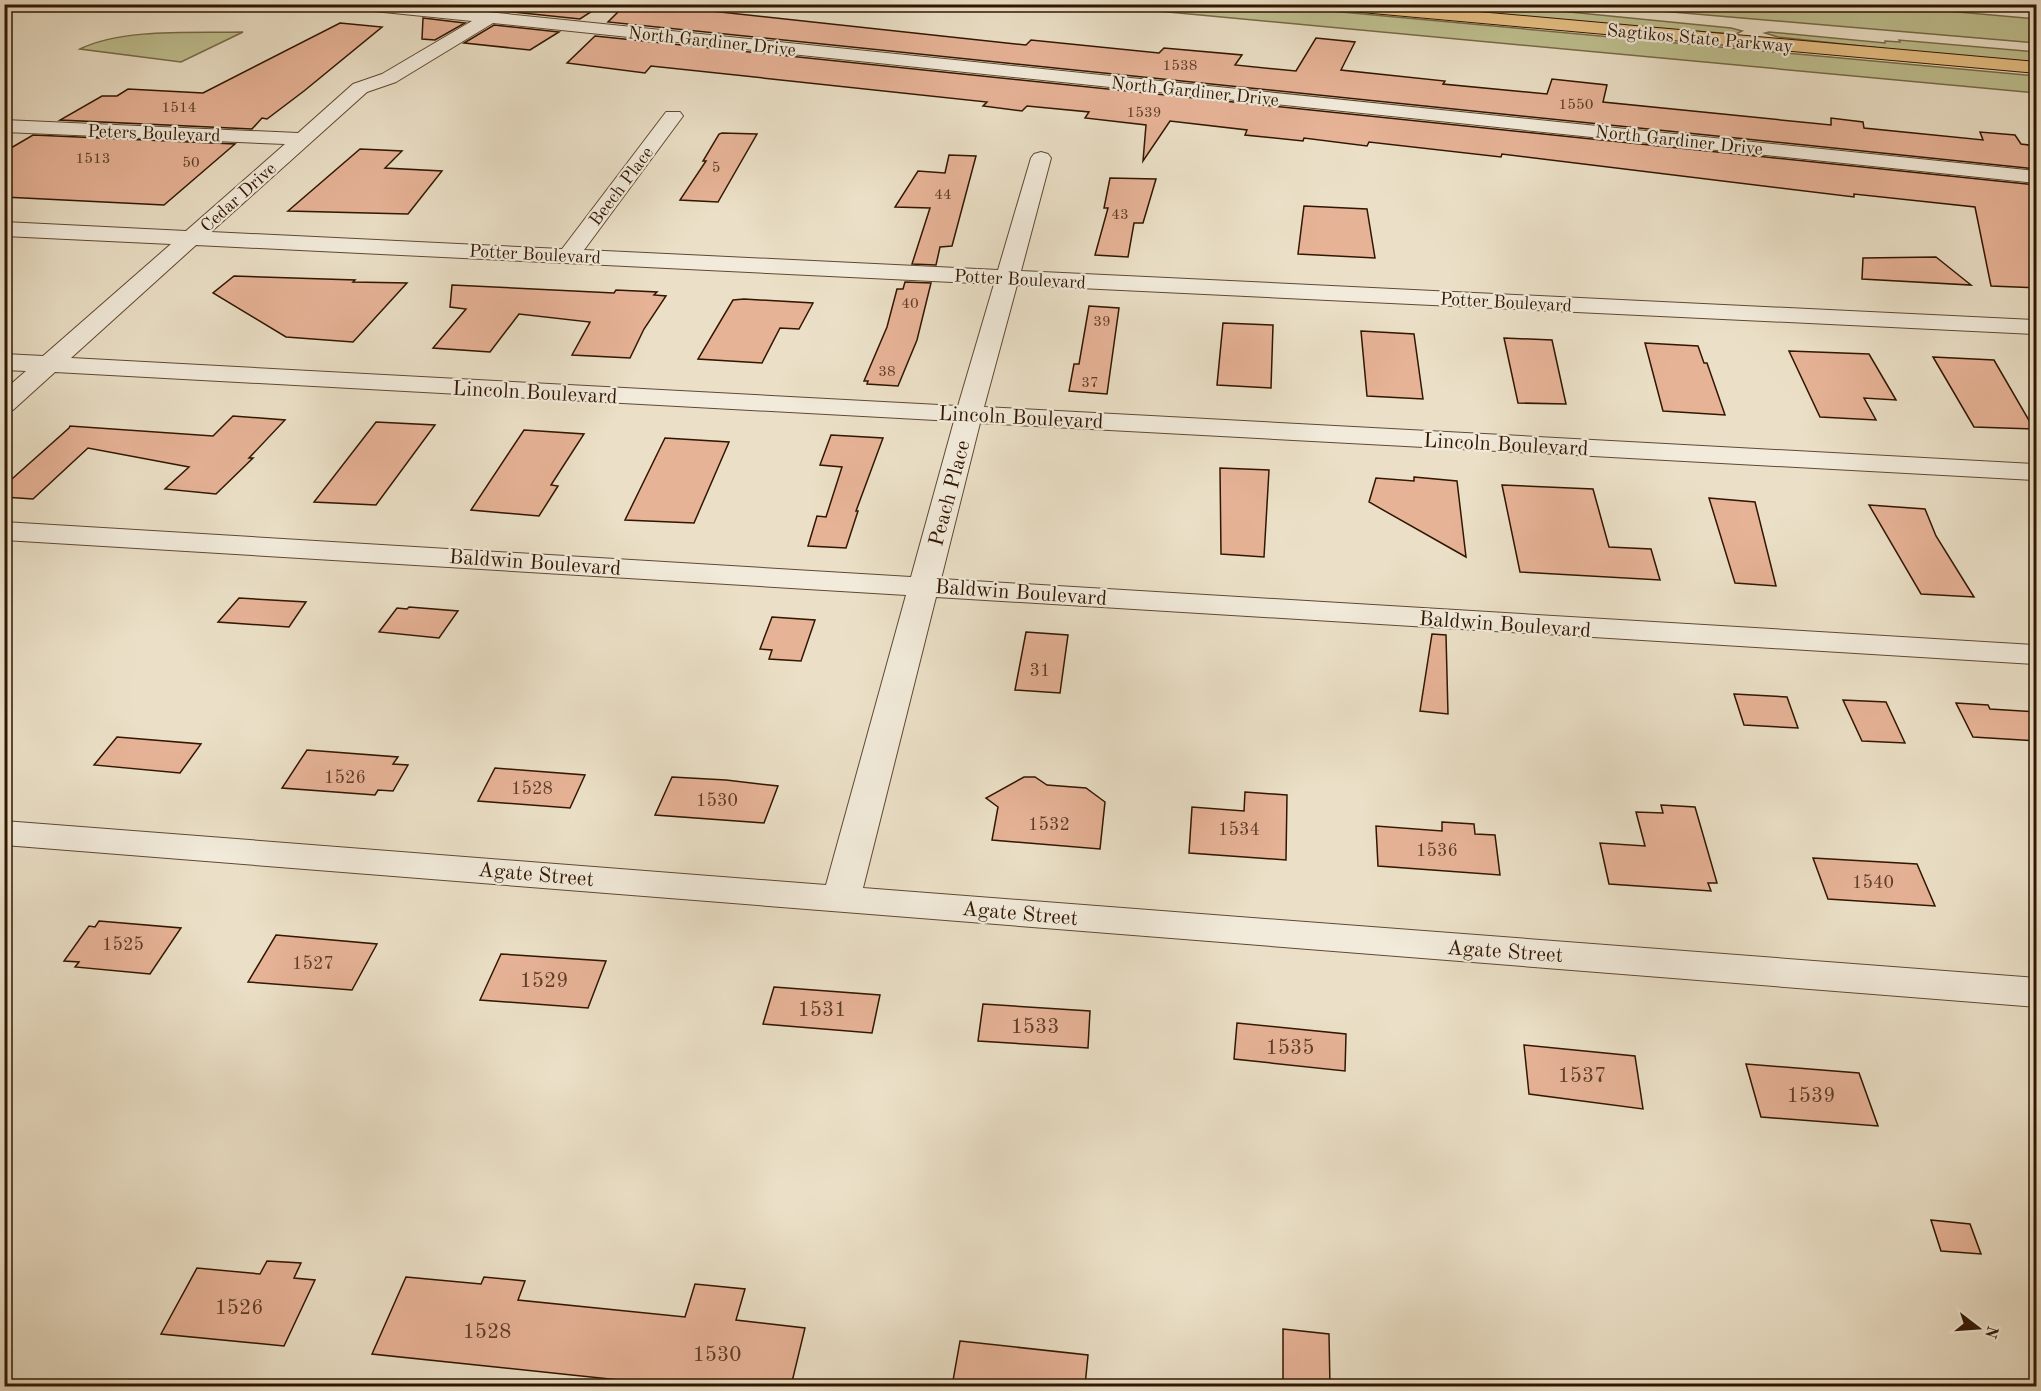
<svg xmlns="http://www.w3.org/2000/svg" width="2041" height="1391" font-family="'Old Standard TT',serif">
	<rect width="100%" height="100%" fill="#ebe0c7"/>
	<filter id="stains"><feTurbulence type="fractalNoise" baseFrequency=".00333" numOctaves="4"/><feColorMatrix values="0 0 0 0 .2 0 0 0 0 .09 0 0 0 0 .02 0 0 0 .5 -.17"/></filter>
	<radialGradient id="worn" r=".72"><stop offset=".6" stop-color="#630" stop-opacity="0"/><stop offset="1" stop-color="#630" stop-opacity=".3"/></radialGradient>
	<!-- green -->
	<path fill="#bfc090" stroke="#786b48" stroke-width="1.5" d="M1868 4 2036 19V43L1590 5Z
		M1093 5H1264L2036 76V93Z
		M1376 5H1499L1731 28 1742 31 1736 34 1619 26Z
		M243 32 181 62 80 49C122 28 196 33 243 32Z
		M1769 32 1885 43V41L1900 42 1899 40 2036 52V65L1778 37 1765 33Z"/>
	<!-- building -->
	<path fill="#e7b397" stroke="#311600" stroke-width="1.5" d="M436 4H603L580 19Z
		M626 4H646L1026 45 1031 40 1159 53 1164 48 1242 55 1235 65 1296 71 1316 38 1355 42 1341 70 1445 81 1443 84 1547 94 1552 79 1607 85 1603 102 1831 125V118L1863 122 1864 128 1983 140 1980 132 2015 135 2021 144 2037 146V169L608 22Z
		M423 18 465 23 435 40 422 39Z
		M340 23 382 27 304 91 267 119 262 118 252 129 60 120 102 96H117L128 89 203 93Z
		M494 25 559 32 530 50 464 43Z
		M595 36 2037 185V288L1991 286 1975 207 1854 194V197L1502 154 1501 157 1369 142 1367 146 1304 138 1303 141 1245 135 1247 130 1170 121 1143 161 1146 125 1085 118 1089 112 1027 106 1022 111 983 106 987 102 651 66 645 73 567 63Z
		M722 133 757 134 718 202 680 200 706 161H703L719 134Z
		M33 135 235 144 164 205 4 197V152Z
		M360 149 402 151 385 168 442 171 408 214 288 211Z
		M949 155 976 156 952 246 940 247 936 265 912 264 930 208 895 207 918 171 945 173Z
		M1110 178 1156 179 1143 223H1134L1128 257 1095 255 1108 208H1104Z
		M1304 206 1367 209 1375 258 1298 254Z
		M1936 257 1971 285 1862 279 1863 258Z
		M234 276 355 280 353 282 407 283 353 342 286 337 213 293Z
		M905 282 931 283 917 340 898 386 867 384 868 381H864L887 327 897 289H903Z
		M452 285 614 293 616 290 657 292 654 295 666 296 644 329 630 358 572 355 590 322 519 314 490 352 433 348 466 309 450 307Z
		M744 299 813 303 799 329 780 328 762 363 698 359 733 300Z
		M1089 306 1119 308 1107 394 1069 391 1074 364H1079Z
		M1223 323 1273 325 1271 388 1217 385Z
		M1361 331 1414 334 1423 399 1367 396Z
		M1504 338 1552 340 1566 404 1518 403Z
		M1645 343 1698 346 1704 363H1707L1725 415 1663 411Z
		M1789 351 1869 354 1896 400 1864 398 1876 420 1820 417Z
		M1933 357 1994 360 2034 429 1974 427Z
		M233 416 285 420 249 458H253L216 494 165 489 189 467 88 448 33 499 4 497V486L69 428 70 426 213 436Z
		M376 422 435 425 376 505 314 502Z
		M524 430 584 434 551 485 558 486 539 516 471 510Z
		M831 435 883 438 856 511H858L846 548 808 546 817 516 826 517 842 467 820 465Z
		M665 438 729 442 694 523 625 520Z
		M1220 468 1269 470 1264 557 1221 554Z
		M1414 477 1457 481 1466 557 1369 502 1376 478 1414 481Z
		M1502 485 1593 489 1609 547 1651 549 1660 580 1520 572Z
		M1709 498 1755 502 1776 586 1735 583Z
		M1869 505 1925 509 1936 536 1974 597 1921 594Z
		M239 598 306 602 289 627 218 622Z
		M409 607 458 611 439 638 379 632 397 608 407 609Z
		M772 617 815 620 801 661 769 659 772 650 760 649Z
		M1026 632 1068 635 1060 693 1015 690Z
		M1432 634 1446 635 1448 714 1420 711Z
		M1734 694 1787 697 1798 728 1744 725Z
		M1843 700 1886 702 1905 743 1862 741Z
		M1956 703 1988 705 1990 709 2037 712V741L1973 737Z
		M117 737 201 744 180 773 94 765Z
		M307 750 398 757 393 764 408 765 393 791 378 790 375 795 282 788Z
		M495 768 585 775 570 808 478 801Z
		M672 777 726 780 778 786 764 823 655 815Z
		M1024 777H1035L1047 785 1086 788 1105 802 1100 849 992 840 998 807 986 798Z
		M1245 792 1287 795 1286 860 1189 853 1192 807 1244 811Z
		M1661 805 1695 807 1717 883H1708L1711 891 1609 884 1600 843 1645 846 1636 812 1663 813Z
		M1442 822 1474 824 1475 834 1495 835 1500 875 1378 866 1376 826 1442 831Z
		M1813 858 1917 864 1935 906 1828 899Z
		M99 921 181 928 150 974 75 967 79 962 64 961 89 926 95 927Z
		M276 935 377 944 352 990 248 982Z
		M501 954 606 961 588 1008 480 1000Z
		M774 987 880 995 872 1033 763 1024Z
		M983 1004 1090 1011 1088 1048 978 1041Z
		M1237 1023 1346 1034 1345 1071 1234 1059Z
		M1524 1045 1635 1056 1643 1109 1529 1094Z
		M1746 1064 1859 1073 1878 1126 1761 1117Z
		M1931 1220 1970 1224 1981 1254 1941 1251Z
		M267 1261 301 1263 294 1278 315 1280 284 1346 161 1334 197 1268 260 1274Z
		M406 1277 481 1284 484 1277 525 1281 518 1300 685 1317 695 1284 745 1289 736 1320 805 1328 791 1386H676L372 1354Z
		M1283 1329 1329 1334 1330 1386H1283Z
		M960 1341 1088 1355 1085 1386H952Z"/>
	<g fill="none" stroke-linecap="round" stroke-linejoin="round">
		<defs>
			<path id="minor" d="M346 4H409L2036 171V183L493 23 396 82 367 92 211 232 562 249 666 112H680L683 116 584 250 998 270 1031 158 1034 154 1041 152 1048 154 1051 158 1021 271 2036 320V334L1017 285 984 407 2036 464V480L980 423 941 579 2036 645V664L936 597 863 888 2036 978V1007L4 845V821L826 885 906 595 4 540V522L911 577 954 421 55 372 13 410 4 412V390L26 371 4 370V354L43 356 171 244 4 236V222L186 231 285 144 4 132V120L298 133 353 84 382 74 472 21 354 9ZM196 245 994 284 958 406 71 358Z"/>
			<path id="highway" d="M1320 4H1390L2036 62V73L1328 9Z"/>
		</defs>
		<!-- minor casing -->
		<use href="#minor" stroke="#604832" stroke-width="2"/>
		<!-- highway casing -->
		<use href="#highway" stroke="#311600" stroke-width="2"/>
		<!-- minor -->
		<use href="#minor" fill="#f2ebdb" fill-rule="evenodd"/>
		<!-- highway -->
		<use href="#highway" fill="#e6c084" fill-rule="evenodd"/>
	</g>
	<g text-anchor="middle" stroke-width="4.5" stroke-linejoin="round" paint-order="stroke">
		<!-- far-number labels -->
		<g font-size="15" fill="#5e3d26">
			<text x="1180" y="70">1538</text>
			<text x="1576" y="109">1550</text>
			<text x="179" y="112">1514</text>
			<text x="1144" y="117">1539</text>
			<text x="93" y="163">1513</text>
			<text x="191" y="167">50</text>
			<text x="716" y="172">5</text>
			<text x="943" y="199">44</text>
			<text x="1120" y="219">43</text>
			<text x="910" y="308">40</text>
			<text x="1102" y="326">39</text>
			<text x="887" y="376">38</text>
			<text x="1090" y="387">37</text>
		</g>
		<!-- far-street labels -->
		<g font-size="18" fill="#311600" stroke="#f2ebdb">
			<text transform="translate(1700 38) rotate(5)" y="6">Sagtikos State Parkway</text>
			<text transform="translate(712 41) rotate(6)" y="6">North Gardiner Drive</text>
			<text transform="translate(1195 91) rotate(6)" y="6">North Gardiner Drive</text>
			<text transform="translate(154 133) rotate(2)" y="6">Peters Boulevard</text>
			<text transform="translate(1679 140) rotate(6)" y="6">North Gardiner Drive</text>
			<text transform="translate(621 186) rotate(-53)" y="6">Beech Place</text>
			<text transform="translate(238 197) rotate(-42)" y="6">Cedar Drive</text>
			<text transform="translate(535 254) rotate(3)" y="6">Potter Boulevard</text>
			<text transform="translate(1020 279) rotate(3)" y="6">Potter Boulevard</text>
			<text transform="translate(1506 302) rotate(3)" y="6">Potter Boulevard</text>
		</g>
		<!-- number labels -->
		<g font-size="18" fill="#5e3d26">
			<text x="1040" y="676">31</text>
			<text x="345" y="783">1526</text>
			<text x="532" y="794">1528</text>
			<text x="717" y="806">1530</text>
			<text x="1049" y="830">1532</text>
			<text x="1239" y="835">1534</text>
			<text x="1437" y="856">1536</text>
			<text x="1873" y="888">1540</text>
			<text x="123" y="950">1525</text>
			<text x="313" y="969">1527</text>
		</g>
		<!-- street labels -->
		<g font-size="21" fill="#311600" stroke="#f2ebdb">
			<text transform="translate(535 392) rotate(3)" y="7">Lincoln Boulevard</text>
			<text transform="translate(1021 417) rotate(3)" y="7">Lincoln Boulevard</text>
			<text transform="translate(1506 444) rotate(3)" y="7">Lincoln Boulevard</text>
			<text transform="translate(949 493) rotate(-75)" y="7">Peach Place</text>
			<text transform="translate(535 562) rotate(4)" y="7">Baldwin Boulevard</text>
			<text transform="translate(1021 592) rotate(4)" y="7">Baldwin Boulevard</text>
			<text transform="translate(1505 624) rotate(4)" y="7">Baldwin Boulevard</text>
			<text transform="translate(536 874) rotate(5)" y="7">Agate Street</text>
			<text transform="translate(1020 913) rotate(5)" y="7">Agate Street</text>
			<text transform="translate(1505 951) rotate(4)" y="7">Agate Street</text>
		</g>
		<!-- near-number labels -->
		<g font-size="21" fill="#5e3d26">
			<text x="544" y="987">1529</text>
			<text x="822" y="1016">1531</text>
			<text x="1035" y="1033">1533</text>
			<text x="1290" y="1054">1535</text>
			<text x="1582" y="1082">1537</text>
			<text x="1811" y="1102">1539</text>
			<text x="239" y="1314">1526</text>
			<text x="487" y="1338">1528</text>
			<text x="717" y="1361">1530</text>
		</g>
	</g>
	<!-- margin -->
	<rect width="2041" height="1391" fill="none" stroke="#ebe0c7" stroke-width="24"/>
	<rect x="6" y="6" width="2029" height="1379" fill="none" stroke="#311600" stroke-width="3"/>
	<rect x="12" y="12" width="2017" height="1367" fill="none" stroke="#311600" stroke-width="1.5"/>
	<!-- north arrow -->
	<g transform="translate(1978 1328) rotate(107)" stroke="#f2ebdb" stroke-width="4.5" paint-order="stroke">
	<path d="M0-4.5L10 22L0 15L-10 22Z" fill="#311600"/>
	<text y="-9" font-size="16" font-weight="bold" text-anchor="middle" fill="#311600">N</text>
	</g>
	<rect width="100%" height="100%" filter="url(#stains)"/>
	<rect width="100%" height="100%" fill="url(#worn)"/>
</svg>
